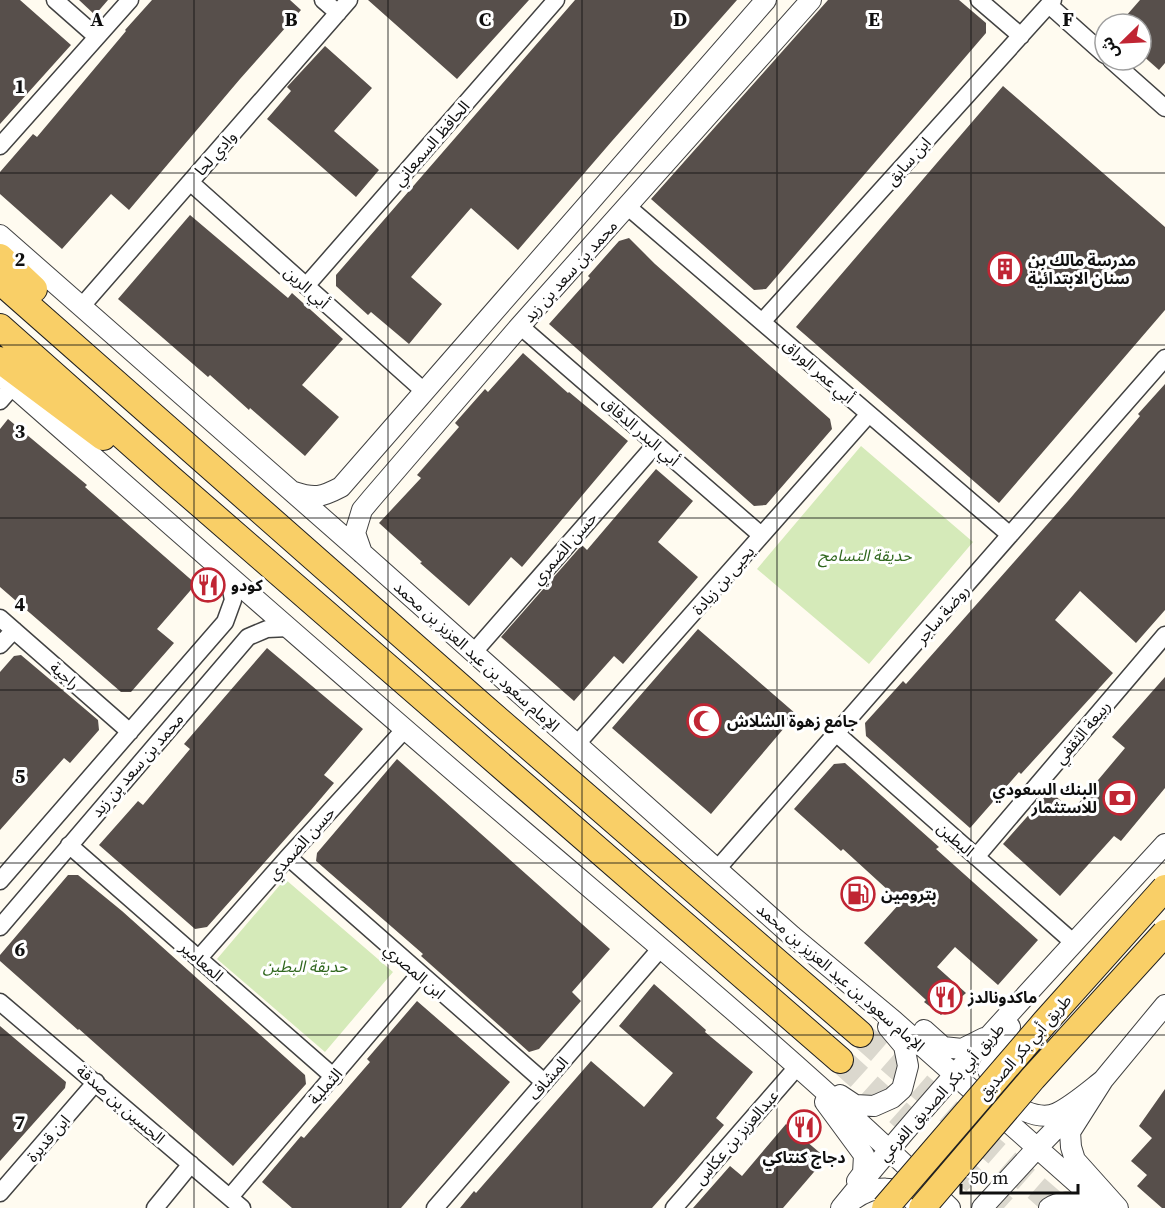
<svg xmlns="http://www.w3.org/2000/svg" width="1165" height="1208" font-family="'Source Serif 4','Noto Sans Arabic',serif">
	<rect width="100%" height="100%" fill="#fffbf0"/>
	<!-- green -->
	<path fill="#d5eab9" d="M861 446 973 542 869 664 757 569Z
		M285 879 393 972 325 1052 217 959Z"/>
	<!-- building -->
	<path fill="#574f4b" d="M0 0H20L71 45 0 124Z
		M79 0H108L95 15Z
		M152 0H290L301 10 240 79 129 210 111 194 62 249 0 194V172L33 134 37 137 126 31 125 30Z
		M368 0H529L457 79Z
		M575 0H737L612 141 518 250 471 208 411 277 442 304 409 344 371 312 368 315 336 286V275Z
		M828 0H959L986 23V33L766 289 754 290 651 199Z
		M1140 0H1165V63L1159 70 1141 54V24H1119Z
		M325 46 372 88 334 131 379 170 356 197 267 119 291 91 287 87Z
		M1003 86 1165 227V310L999 503 796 327Z
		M190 215 288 298 292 293 343 339 302 385 339 417 305 456 250 408 249 410 210 375 208 377 118 299Z
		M629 238 655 264 830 419 832 429 766 505 754 506 549 324 590 278 588 276 619 241Z
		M523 353 568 393 569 392 628 441 522 567 511 557 469 606 420 563 422 562 379 523 421 478 417 475 459 427 455 423 485 389 488 392Z
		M1165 384V610L1136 643 1080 591 1055 620 1113 673 1021 774 1019 772 970 828 866 736 865 723 903 681 906 684 1068 501 1140 416 1138 414Z
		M8 419 87 485 85 487 196 584 157 629 174 643 131 692H121L0 587V429Z
		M656 469 693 501 658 542 698 577 623 664 614 656 574 701 501 637 582 545 587 550Z
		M698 629 796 714 711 814 612 728Z
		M267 648 363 729 324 775 334 783 311 810 207 927 195 929 99 845 138 801 143 805 190 749 184 744Z
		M21 655 98 720 99 730 70 763 64 758 0 830V672L14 656Z
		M1165 677V788L1121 841 1114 836 1060 896 1003 844 1050 791 1072 811 1125 748 1112 737Z
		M397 759 610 949 572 992 581 1001 539 1049 529 1052 421 956 423 954 316 861 317 853Z
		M845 763 939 847 936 849 1038 940 998 985 955 947 937 967 966 993 941 1015 924 1002 926 1000 864 943 901 902 843 849 841 851 794 809 834 764Z
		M68 875H78L122 911 305 1075 306 1084 233 1166 79 1029 78 1030 0 961V955Z
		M654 984 706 1030 705 1032 753 1072 716 1118 724 1125 676 1181 652 1208H460L474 1191 476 1193 591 1061 644 1107 673 1073 619 1026Z
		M417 1001 510 1082 401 1208H292L262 1182 301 1136 304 1138 370 1062 367 1059Z
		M0 1026 66 1082 65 1088 0 1161Z
		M1165 1089V1208H1162L1137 1186 1147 1175 1131 1161 1152 1138 1139 1126Z
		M786 1124 826 1158 783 1208H693L730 1166 742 1176Z"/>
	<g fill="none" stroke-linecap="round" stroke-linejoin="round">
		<!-- primary-tunnel -->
		<path stroke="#dbd8ce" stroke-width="26" stroke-dasharray="26 13" stroke-linecap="butt" d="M860 1034 1059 1208
			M840 1060 1004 1208"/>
		<defs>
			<path id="minor" d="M55 0 97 37
				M323 0 338 13
				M979 0 1021 36
				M1049 5 1105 55
				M1111 60 1165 108
				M0 146 130 0
				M190 182 425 392
				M628 207 1010 535
				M306 286 556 0
				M81 307 349 0
				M762 322 1053 0
				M520 326 761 535
				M0 401 13 386
				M0 618 130 732
				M0 645 14 630
				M473 653 656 444
				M837 734 1074 943
				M576 745 869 414
				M69 845 334 1077
				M288 857 544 1082
				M976 857 1165 635
				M718 868 1165 358
				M0 881 225 622 233 600 228 575
				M0 927 248 637 267 629 289 628
				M199 958 288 857 405 729
				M0 1002 242 1208
				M0 1193 96 1082
				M230 1197 419 975
				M155 1208 191 1164
				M435 1208 661 948
				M674 1208 798 1066"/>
			<path id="tertiary" d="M0 235 362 553 792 936 894 1021 1105 1208
				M0 375C164 519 327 663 493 805 647 937 804 1066 950 1208
				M294 492C315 499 322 497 341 487L766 0
				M362 553 355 533 362 510 372 498 520 326 811 0
				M1010 1027 998 1047 988 1070C991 1077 993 1086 998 1091 1010 1106 1038 1122 1057 1113 1073 1105 1089 1091 1103 1080
				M924 1030 943 1047 962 1049 984 1038
				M840 1095 855 1105 874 1106 892 1098 902 1089 908 1066 904 1046 888 1027
				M825 1102 864 1155 863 1173 857 1181
				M849 1203C871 1185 902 1181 919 1208
				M841 1208C943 1082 1055 964 1165 844
				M982 1208 1037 1148 1075 1109
				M1049 1208C1062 1199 1073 1203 1087 1208
				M1118 1208 1075 1160 1071 1147 1070 1132 1103 1080 1165 1005"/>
			<path id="primary" d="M0 257 34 289
				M0 281 481 705 860 1034
				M0 327 170 478 840 1060
				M0 360 103 437"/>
		</defs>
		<!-- minor casing -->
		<use href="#minor" stroke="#424242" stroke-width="19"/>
		<!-- tertiary casing -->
		<use href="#tertiary" stroke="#424242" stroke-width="22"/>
		<!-- primary casing -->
		<use href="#primary" stroke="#202020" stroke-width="28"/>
		<!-- minor -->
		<use href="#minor" stroke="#fff" stroke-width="16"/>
		<!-- tertiary -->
		<use href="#tertiary" stroke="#fff" stroke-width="20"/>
		<!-- primary -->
		<use href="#primary" stroke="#f9cf67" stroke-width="26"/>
		<defs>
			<path id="primary-bridge" d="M885 1208 1045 1022 1165 888
				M922 1208 1033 1078 1165 933"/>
		</defs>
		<!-- primary-bridge casing -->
		<use href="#primary-bridge" stroke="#202020" stroke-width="28" stroke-linecap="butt"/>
		<!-- primary-bridge -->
		<use href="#primary-bridge" stroke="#f9cf67" stroke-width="26"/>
	</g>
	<!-- grid -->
	<path fill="none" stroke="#0f0f0f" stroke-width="1.5" stroke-opacity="0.55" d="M194 0V1208M388 0V1208M582 0V1208M777 0V1208M971 0V1208M0 173H1165M0 345H1165M0 518H1165M0 690H1165M0 863H1165M0 1035H1165"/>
	<!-- icons -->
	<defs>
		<symbol id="building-ring" viewBox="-11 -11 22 22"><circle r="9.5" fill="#fff" stroke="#c02533" stroke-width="1.5"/><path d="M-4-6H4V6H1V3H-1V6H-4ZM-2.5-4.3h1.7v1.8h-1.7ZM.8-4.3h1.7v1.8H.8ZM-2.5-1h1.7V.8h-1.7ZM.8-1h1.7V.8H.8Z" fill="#c02533"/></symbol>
		<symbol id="restaurant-ring" viewBox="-11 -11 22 22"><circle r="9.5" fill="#fff" stroke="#c02533" stroke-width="1.5"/><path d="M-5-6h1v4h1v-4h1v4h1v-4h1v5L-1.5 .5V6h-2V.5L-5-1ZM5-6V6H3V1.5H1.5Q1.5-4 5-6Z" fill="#c02533"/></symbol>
		<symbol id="mosque-ring" viewBox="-11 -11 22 22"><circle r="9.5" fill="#fff" stroke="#c02533" stroke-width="1.5"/><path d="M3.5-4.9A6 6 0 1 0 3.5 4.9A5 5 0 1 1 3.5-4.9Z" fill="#c02533"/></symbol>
		<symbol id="bank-ring" viewBox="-11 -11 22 22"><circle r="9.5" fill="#fff" stroke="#c02533" stroke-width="1.5"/><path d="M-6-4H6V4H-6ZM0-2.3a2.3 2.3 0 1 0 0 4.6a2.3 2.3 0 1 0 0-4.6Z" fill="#c02533"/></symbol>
		<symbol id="fuel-ring" viewBox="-11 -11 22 22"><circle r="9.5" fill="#fff" stroke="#c02533" stroke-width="1.5"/><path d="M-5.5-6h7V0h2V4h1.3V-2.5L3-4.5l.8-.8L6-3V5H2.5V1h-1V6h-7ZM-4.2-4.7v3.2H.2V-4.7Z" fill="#c02533"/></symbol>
	</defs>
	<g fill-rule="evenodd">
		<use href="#building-ring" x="986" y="250" width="38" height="38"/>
		<use href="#restaurant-ring" x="189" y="566" width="38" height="38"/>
		<use href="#mosque-ring" x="685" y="702" width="38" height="38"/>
		<use href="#bank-ring" x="1101" y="779" width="38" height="38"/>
		<use href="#fuel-ring" x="839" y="875" width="38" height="38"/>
		<use href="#restaurant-ring" x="926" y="978" width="38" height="38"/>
		<use href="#restaurant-ring" x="785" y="1108" width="38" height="38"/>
	</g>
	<g text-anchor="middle" stroke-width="6" stroke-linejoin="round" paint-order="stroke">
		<!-- street labels -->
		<g font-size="16" fill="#0f0f0f" stroke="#fff">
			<text transform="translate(431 143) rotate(-49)" y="6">الحافظ السمعاني</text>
			<text transform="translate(215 153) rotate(-49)" y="6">وادي لحا</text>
			<text transform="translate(908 161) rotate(-48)" y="6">ابن سابق</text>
			<text transform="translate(570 271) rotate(-48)" y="6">محمد بن سعد بن زيد</text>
			<text transform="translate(307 287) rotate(42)" y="6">أبي الرين</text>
			<text transform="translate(819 371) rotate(41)" y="6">أبي عمر الوراق</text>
			<text transform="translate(641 431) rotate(41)" y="6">أبي البدر الدقاق</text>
			<text transform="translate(564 548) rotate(-49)" y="6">حسن الضمري</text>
			<text transform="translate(723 580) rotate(-49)" y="6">يحيى بن زيادة</text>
			<text transform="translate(942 614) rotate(-49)" y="6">روضة ساجر</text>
			<text transform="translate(477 656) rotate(42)" y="6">الإمام سعود بن عبد العزيز بن محمد</text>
			<text transform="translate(65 675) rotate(41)" y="6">راجية</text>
			<text transform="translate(1082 732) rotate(-50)" y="6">ربيعة الثقفي</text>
			<text transform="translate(137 765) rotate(-49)" y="6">محمد بن سعد بن زيد</text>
			<text transform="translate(956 839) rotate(41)" y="6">البطين</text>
			<text transform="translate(301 843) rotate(-48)" y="6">حسن الضمدي</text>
			<text transform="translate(202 961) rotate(41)" y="6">المعامير</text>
			<text transform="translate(415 971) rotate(41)" y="6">ابن المصري</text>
			<text transform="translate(841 977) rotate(41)" y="6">الإمام سعود بن عبد العزيز بن محمد</text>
			<text transform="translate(1024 1047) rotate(-49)" y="6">طريق أبي بكر الصديق</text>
			<text transform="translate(548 1078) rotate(-49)" y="6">المشاف</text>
			<text transform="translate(325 1086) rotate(-49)" y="6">الثملية</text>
			<text transform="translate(941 1092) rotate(-48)" y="6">طريق أبي بكر الصديق الفرعي</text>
			<text transform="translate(121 1104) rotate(41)" y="6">الحسين بن صدقة</text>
			<text transform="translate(736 1137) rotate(-49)" y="6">عبدالعزيز بن عكاس</text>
			<text transform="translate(48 1138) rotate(-49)" y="6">ابن قديرة</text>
		</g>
		<!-- poi labels -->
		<g font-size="16" font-weight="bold" fill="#0f0f0f" stroke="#fff" text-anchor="start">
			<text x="1028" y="266">مدرسة مالك بن<tspan x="1028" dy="18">سنان الابتدائية</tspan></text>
			<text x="231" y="591">كودو</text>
			<text x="727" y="727">جامع زهوة الشلاش</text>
			<text x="1097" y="795" text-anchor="end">البنك السعودي<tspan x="1097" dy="18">للاستثمار</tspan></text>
			<text x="881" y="900">بترومين</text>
			<text x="968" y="1003">ماكدونالدز</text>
			<text x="804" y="1163" text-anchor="middle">دجاج كنتاكي</text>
		</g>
		<!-- park labels -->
		<g font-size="16" font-style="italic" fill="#30671e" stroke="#fff">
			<text x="865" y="561">حديقة التسامح</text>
			<text x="305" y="972">حديقة البطين</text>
		</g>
	</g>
	<g font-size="20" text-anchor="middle" font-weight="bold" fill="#0f0f0f" stroke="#fff" stroke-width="6" stroke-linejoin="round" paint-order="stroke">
		<text x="97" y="26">A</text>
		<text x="291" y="26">B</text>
		<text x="485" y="26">C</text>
		<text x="680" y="26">D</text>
		<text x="874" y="26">E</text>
		<text x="1068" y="26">F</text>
		<text x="20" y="93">1</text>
		<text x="20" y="266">2</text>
		<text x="20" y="438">3</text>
		<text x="20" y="611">4</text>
		<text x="20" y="783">5</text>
		<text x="20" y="956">6</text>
		<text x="20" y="1129">7</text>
	</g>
	<!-- north arrow -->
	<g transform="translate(1123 42) rotate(246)"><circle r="28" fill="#ffffff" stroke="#9f9f9f" stroke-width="1.5"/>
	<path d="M0-4.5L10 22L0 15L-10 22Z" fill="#c02533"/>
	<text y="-9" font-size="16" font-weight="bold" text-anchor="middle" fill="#0f0f0f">ش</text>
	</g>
	<!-- scale -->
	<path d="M961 1184v9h117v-9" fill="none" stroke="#0f0f0f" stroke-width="3"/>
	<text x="970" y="1184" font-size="18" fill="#0f0f0f" stroke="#ffffff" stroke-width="4.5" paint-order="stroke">50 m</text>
</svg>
